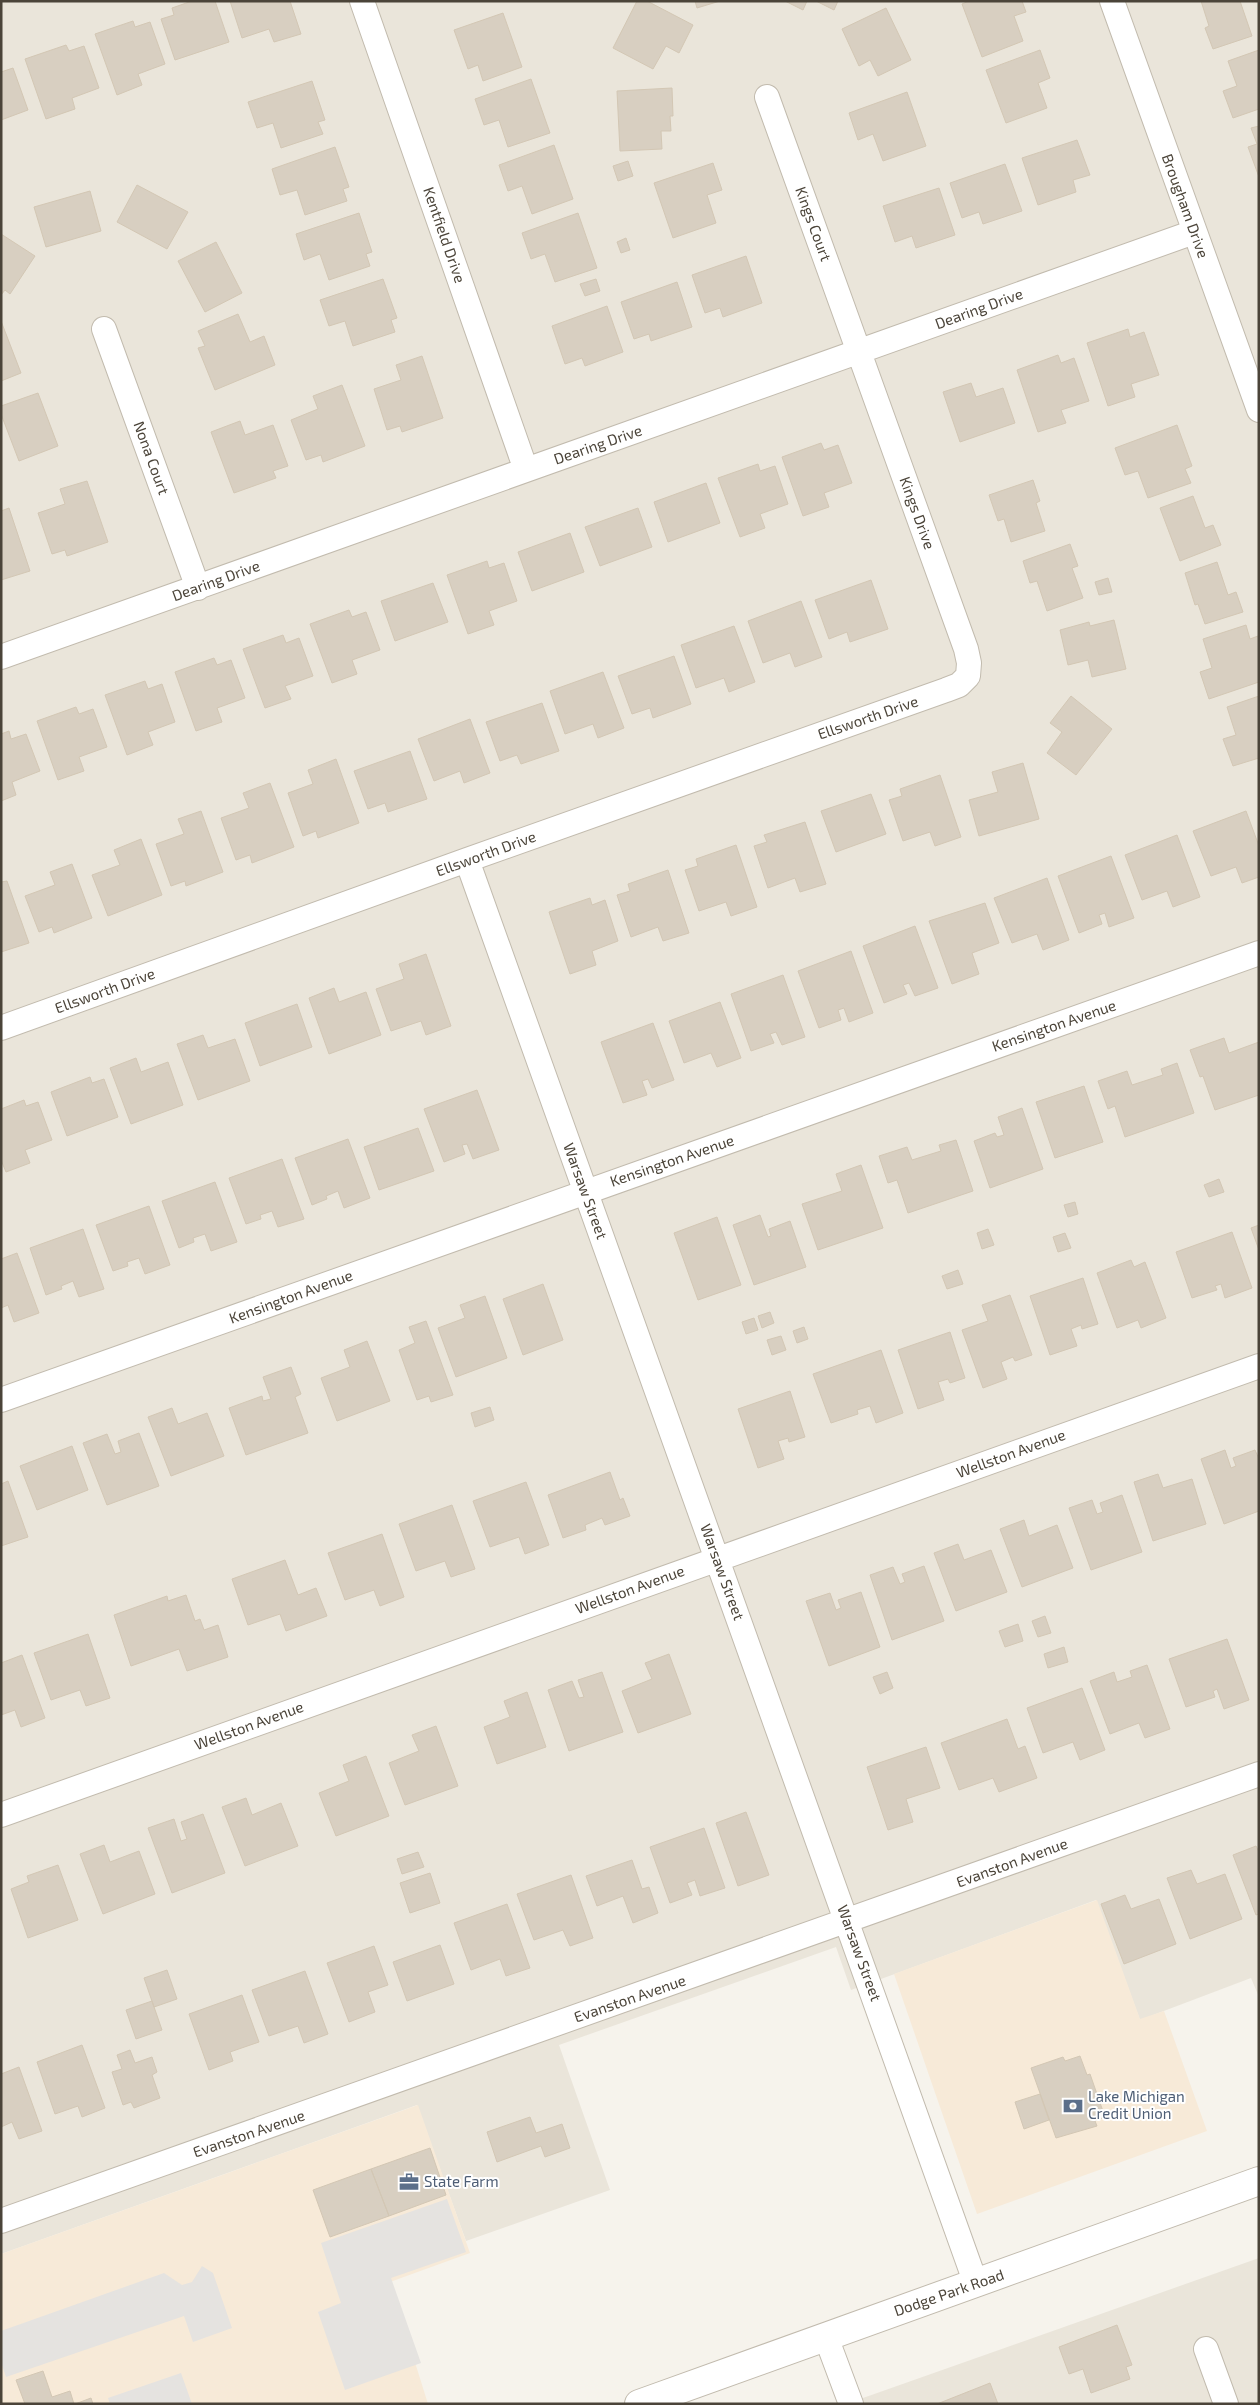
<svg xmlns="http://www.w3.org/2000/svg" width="1260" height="2405" font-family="'Exo 2',sans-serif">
	<rect width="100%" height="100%" fill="#f6f3ec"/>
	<!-- residential -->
	<path fill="#eae5da" d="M1 1H1259V1997L1251 1978 1140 2020 1096 1900 851 1990 836 1947 559 2045 610 2190 466 2241 417 2105 1 2254Z
		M1259 2258V2404H846Z"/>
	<!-- commercial -->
	<path fill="#f7ead8" d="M1097 1900 1140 2019 1164 2011 1207 2131 977 2214 894 1974Z
		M418 2105 470 2253 390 2282 428 2404H1V2254Z"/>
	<!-- parking -->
	<path fill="#e5e3e0" d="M447 2199 466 2252 391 2278 421 2363 345 2390 318 2312 341 2303 321 2243Z
		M202 2266 213 2273 232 2328 193 2342 184 2316 6 2377 1 2362V2331L164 2273 182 2285 192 2282Z
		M181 2373 192 2404H110L108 2398Z"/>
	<!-- building -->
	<path fill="#d8cfc1" stroke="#d3c7b4" d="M192 1H215L229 42 175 60 161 19 174 15 172 8Z
		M230 1H290L301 34 274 42 269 29 242 38Z
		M637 1H647L693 25 679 53 666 46 653 69 613 48Z
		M695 1H720L697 8Z
		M785 1H807L803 10Z
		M816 1H838L834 10Z
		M969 1H1022L1026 12 1014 16 1023 41 982 57 962 4Z
		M1201 1H1240L1252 36 1213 49 1205 28 1209 26Z
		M886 8 911 60 878 76 870 60 859 66 842 29Z
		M503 13 522 67 483 81 478 65 468 69 454 30Z
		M133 21 135 27 150 22 165 64 138 74 142 85 117 95 95 34Z
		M66 45 69 51 84 46 99 88 72 98 75 109 46 119 25 59Z
		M1040 50 1050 78 1038 83 1047 108 1006 123 986 70Z
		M1259 50V109L1233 118 1223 91 1237 86 1228 61Z
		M13 68 28 110 1 120V72Z
		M531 79 550 133 508 147 499 120 484 125 475 99Z
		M312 81 325 120 318 122 323 134 281 148 273 123 257 128 248 102Z
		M672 88 673 116H670L671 131H661L662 149 620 151 617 91Z
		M907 92 926 146 883 161 873 134 858 140 849 113Z
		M1259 126V177L1248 147 1257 144 1251 128Z
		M1077 140 1090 175 1073 180 1076 192 1038 205 1022 158Z
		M554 145 573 199 532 214 522 186 508 191 499 165Z
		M335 147 349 187 343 189 347 201 305 215 297 190 280 195 272 169Z
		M628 161 633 176 618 181 613 166Z
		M713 163 722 190 707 195 716 223 673 238 654 183Z
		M1005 164 1022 211 983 224 979 212 962 218 950 183Z
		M137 185 188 212 167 249 117 222Z
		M939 188 955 235 916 248 912 236 895 242 883 206Z
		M90 191 101 231 46 247 34 207Z
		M359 213 372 252 366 254 370 266 329 280 320 254 304 260 296 234Z
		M578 213 597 268 555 282 545 254 531 259 522 233Z
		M1 234 35 256 10 294 5 290 1 295Z
		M626 238 630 250 621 253 617 242Z
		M216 242 242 293 205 312 178 261Z
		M746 256 762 303 723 317 720 308 705 313 692 275Z
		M383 279 397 318 391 320 395 332 353 346 345 321 329 326 320 300Z
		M596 279 600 291 585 296 580 284Z
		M677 282 692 327 651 341 649 334 634 339 621 302Z
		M607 306 623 352 585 366 582 358 565 364 552 326Z
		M238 314 250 342 264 336 275 365 215 390 198 348 205 346 198 331Z
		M1 321 21 373 1 381Z
		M1128 329 1130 337 1144 332 1159 375 1131 384 1135 397 1108 406 1087 343Z
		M1058 355 1061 363 1074 358 1089 401 1061 410 1066 423 1038 432 1017 370Z
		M422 356 443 418 402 432 400 426 387 430 374 389 401 380 396 365Z
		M971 383 976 397 1003 388 1015 423 960 442 943 392Z
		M342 385 365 446 323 462 321 455 306 460 291 420 318 409 313 396Z
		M38 393 58 446 19 461 1 414V406Z
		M240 421 245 435 273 425 288 466 273 471 276 478 234 493 211 432Z
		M1177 425 1192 466 1185 469 1191 483 1148 498 1138 471 1125 475 1115 448Z
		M821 443 824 450 838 445 852 483 824 493 829 507 803 516 782 457Z
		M758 464 760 471 775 466 788 504 760 514 765 528 740 537 718 478Z
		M1033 480 1040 501 1036 503 1045 531 1011 542 1004 519 998 521 989 495Z
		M87 481 108 542 67 556 65 550 52 554 38 513 65 504 60 489Z
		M706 483 720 523 668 542 654 502Z
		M1193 496 1205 528 1213 525 1221 545 1180 561 1160 508Z
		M9 508 30 571 1 580V511Z
		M638 508 652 547 600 566 585 527Z
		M570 533 584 572 532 591 518 552Z
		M1070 544 1078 566 1072 568 1083 598 1047 611 1037 581 1030 583 1023 561Z
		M487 561 489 568 504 563 517 601 489 611 494 625 468 634 447 575Z
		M1217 562 1228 595 1236 592 1243 612 1205 624 1198 604 1195 605 1185 573Z
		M1108 578 1112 592 1099 595 1095 582Z
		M871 580 888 629 850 642 847 632 829 639 815 600Z
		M433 583 448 622 395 641 381 601Z
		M801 601 822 657 795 667 790 653 763 663 748 621Z
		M349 610 352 617 366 612 380 650 352 660 357 674 332 683 310 624Z
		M1114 620 1126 669 1092 677 1088 660 1068 665 1060 630 1089 622 1090 626Z
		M1246 625 1250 639 1258 636 1259 640V682L1209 699 1200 672 1212 668 1203 639Z
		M734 626 755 682 729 692 724 678 696 688 681 645Z
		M283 635 286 643 299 638 313 676 285 686 291 699 265 708 243 649Z
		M674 656 691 704 653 718 650 708 632 714 618 676Z
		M214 658 217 665 231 660 245 698 217 708 222 722 196 731 175 672Z
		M603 672 624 728 598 738 593 724 565 734 550 691Z
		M145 681 148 689 162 684 175 722 148 732 153 745 127 755 105 695Z
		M1071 696 1112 729 1076 775 1047 753 1062 732 1050 723Z
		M1259 696V758L1233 766 1223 739 1236 735 1227 707Z
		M542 703 559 751 521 764 517 755 500 761 486 722Z
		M76 707 79 714 93 709 107 747 79 757 84 771 58 780 37 721Z
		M470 719 490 773 464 783 460 771 434 781 418 739Z
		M9 731 11 739 26 734 40 771 12 782 16 795 1 801V734Z
		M410 751 427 799 388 812 385 803 368 809 354 771Z
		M336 759 359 823 318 838 316 831 303 836 288 793 313 784 308 770Z
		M1023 763 1039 819 979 836 969 800 998 792 992 772Z
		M940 775 961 837 935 846 930 832 903 841 889 800 902 796 900 789Z
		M270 783 294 847 252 863 250 855 236 860 221 818 249 808 243 793Z
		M871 794 886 834 836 852 821 811Z
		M201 811 223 872 186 886 185 881 171 886 156 844 184 834 178 819Z
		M1246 811 1259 846V877L1242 883 1236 867 1211 876 1193 831Z
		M805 822 826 884 800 892 795 878 768 888 754 846 767 842 764 835Z
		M1177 835 1200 897 1173 907 1167 891 1142 900 1125 855Z
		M141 839 162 895 108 916 92 875 120 865 114 850Z
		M736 845 757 907 731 916 726 902 699 911 685 870 698 866 696 859Z
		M1111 856 1134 918 1109 927 1105 913 1099 915 1102 924 1079 933 1058 876Z
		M72 864 92 918 54 933 52 927 39 932 25 896 55 885 50 872Z
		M668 870 689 933 663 941 658 927 631 937 617 895 630 891 628 884Z
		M1047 878 1069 940 1043 950 1037 934 1012 943 994 898Z
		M7 881 29 943 1 952V882Z
		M590 898 592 905 605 900 618 941 592 951 596 965 570 974 549 912Z
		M985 903 999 943 972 953 979 974 952 984 929 921Z
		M915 926 938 988 915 996 909 983 903 985 907 994 884 1003 863 946Z
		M851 951 873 1013 849 1022 844 1008 838 1010 841 1020 819 1028 798 971Z
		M426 954 451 1026 426 1035 421 1021 391 1031 376 989 404 979 399 964Z
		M783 975 805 1037 782 1045 776 1032 770 1034 774 1043 751 1051 731 994Z
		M334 988 339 1002 366 992 381 1035 329 1054 309 998Z
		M720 1002 741 1058 717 1067 711 1053 684 1063 669 1021Z
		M297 1004 312 1047 260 1066 245 1023Z
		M653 1023 674 1080 652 1088 648 1079 642 1081 647 1095 623 1103 601 1042Z
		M203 1035 208 1048 235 1039 250 1081 198 1100 177 1044Z
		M1224 1038 1229 1053 1259 1042V1095L1215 1110 1203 1076 1200 1077 1190 1050Z
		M136 1058 141 1072 168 1062 183 1105 131 1124 110 1068Z
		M1177 1063 1194 1113 1125 1137 1115 1106 1108 1109 1098 1081 1127 1071 1132 1085 1163 1075 1161 1069Z
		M90 1077 92 1083 104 1079 118 1117 67 1136 51 1092Z
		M1084 1086 1103 1142 1055 1158 1036 1102Z
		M477 1090 499 1150 473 1159 467 1144 462 1145 465 1154 444 1162 424 1109Z
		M24 1100 26 1106 38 1102 52 1140 25 1150 30 1163 6 1172 1 1160V1109Z
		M1022 1108 1043 1169 990 1188 974 1141 995 1133 997 1137 1004 1135 998 1117Z
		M418 1128 434 1171 379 1190 364 1147Z
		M348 1139 370 1198 344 1208 338 1191 326 1196 327 1199 312 1205 295 1158Z
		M956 1140 973 1191 908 1213 897 1180 888 1183 879 1156 907 1147 912 1160 941 1151 939 1145Z
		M282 1159 304 1219 278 1227 272 1211 260 1215 261 1219 246 1224 229 1178Z
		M861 1165 883 1228 818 1250 802 1204 842 1191 836 1174Z
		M1219 1179 1224 1192 1209 1197 1204 1185Z
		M215 1182 237 1242 211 1251 205 1234 193 1238 194 1242 179 1248 162 1201Z
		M1075 1202 1078 1214 1068 1217 1064 1205Z
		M149 1206 170 1265 145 1274 139 1258 127 1262 128 1266 113 1271 96 1225Z
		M760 1215 768 1237 771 1236 769 1229 790 1221 806 1267 754 1285 733 1225Z
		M717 1217 741 1285 698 1300 674 1233Z
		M1259 1225V1250L1251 1228Z
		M83 1229 104 1289 79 1297 73 1281 61 1286 62 1289 46 1295 30 1248Z
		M988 1229 994 1245 982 1249 977 1233Z
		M1232 1232 1252 1288 1225 1298 1221 1284 1215 1286 1217 1290 1192 1298 1176 1252Z
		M1065 1233 1071 1248 1058 1252 1053 1237Z
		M17 1253 39 1313 14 1322 8 1305 1 1308V1259Z
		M1131 1260 1134 1267 1145 1262 1166 1318 1141 1328 1138 1320 1117 1328 1097 1273Z
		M958 1270 963 1284 947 1289 942 1276Z
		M1083 1278 1098 1324 1082 1329 1081 1325 1071 1329 1077 1346 1050 1355 1030 1296Z
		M543 1284 563 1340 523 1355 503 1299Z
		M1010 1295 1032 1355 1015 1361 1013 1357 1001 1362 1007 1379 983 1388 962 1330 988 1321 982 1305Z
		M485 1296 507 1358 456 1377 438 1328 465 1318 460 1305Z
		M770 1312 774 1323 762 1328 758 1316Z
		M754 1318 758 1330 746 1334 742 1322Z
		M426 1321 453 1395 431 1402 429 1396 417 1400 399 1350 415 1343 409 1327Z
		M804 1327 808 1339 797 1343 793 1331Z
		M950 1332 965 1378 950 1383 948 1379 938 1382 944 1400 918 1409 898 1350Z
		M781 1336 786 1350 772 1355 767 1340Z
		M367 1341 390 1401 337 1421 321 1378 350 1367 344 1350Z
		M881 1350 903 1413 876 1423 870 1406 857 1410 858 1414 831 1423 813 1374Z
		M291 1367 301 1394 295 1397 308 1433 246 1455 229 1408 262 1396 263 1401 271 1399 263 1377Z
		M790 1391 805 1437 789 1442 788 1438 778 1441 784 1459 758 1468 738 1409Z
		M490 1407 494 1420 475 1427 471 1413Z
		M172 1408 178 1424 207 1413 224 1456 171 1476 148 1417Z
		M139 1433 159 1486 107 1505 83 1443 107 1434 115 1454 121 1452 118 1441Z
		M72 1446 88 1490 37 1510 20 1466Z
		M1225 1450 1231 1468 1236 1466 1233 1458 1255 1450 1259 1459V1511L1224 1524 1201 1459Z
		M610 1472 620 1500 623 1498 630 1516 605 1525 602 1518 585 1525 586 1530 563 1538 548 1495Z
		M1158 1474 1163 1488 1192 1479 1206 1524 1153 1541 1134 1482Z
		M8 1481 28 1537 1 1546V1484Z
		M526 1482 549 1545 525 1554 519 1537 490 1547 473 1501Z
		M1122 1495 1142 1552 1091 1570 1069 1508 1092 1500 1097 1514 1103 1512 1100 1503Z
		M452 1505 475 1569 451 1577 445 1561 416 1571 399 1524Z
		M1024 1520 1029 1536 1057 1525 1073 1568 1022 1587 1000 1529Z
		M382 1534 404 1597 380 1606 374 1590 345 1600 328 1553Z
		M958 1544 964 1560 991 1550 1007 1592 956 1611 934 1553Z
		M285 1560 298 1595 316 1588 327 1616 286 1631 280 1614 248 1625 232 1579Z
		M924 1566 944 1621 892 1640 870 1575 893 1567 900 1584 905 1582 902 1574Z
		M861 1592 880 1647 829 1666 806 1601 830 1593 836 1610 841 1608 838 1600Z
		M186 1595 195 1621 200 1619 204 1630 218 1625 228 1657 187 1671 179 1649 131 1666 114 1615 167 1596 168 1601Z
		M1045 1616 1051 1633 1038 1637 1032 1621Z
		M1018 1624 1023 1641 1005 1647 999 1631Z
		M88 1634 110 1698 86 1706 80 1690 51 1700 34 1653Z
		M1227 1639 1249 1700 1224 1709 1217 1689 1213 1691 1215 1697 1186 1707 1169 1659Z
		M1064 1647 1068 1662 1048 1668 1044 1654Z
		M669 1654 691 1714 638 1733 622 1691 652 1679 645 1663Z
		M22 1655 45 1718 21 1727 15 1710 1 1715V1663Z
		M1147 1665 1170 1729 1145 1738 1139 1723 1110 1734 1090 1681 1114 1672 1117 1682 1132 1677 1130 1671Z
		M602 1672 623 1732 569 1751 548 1690 572 1681 579 1698 584 1697 578 1680Z
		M887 1672 893 1688 880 1694 873 1677Z
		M1082 1688 1105 1750 1080 1760 1073 1742 1043 1753 1027 1708Z
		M527 1692 546 1747 497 1764 484 1727 510 1717 504 1701Z
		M1007 1719 1018 1749 1025 1746 1037 1778 999 1792 993 1778 959 1790 941 1743Z
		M436 1726 458 1786 405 1805 389 1763 419 1751 412 1735Z
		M926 1747 940 1788 906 1799 913 1822 888 1830 867 1767Z
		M366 1756 389 1816 336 1836 319 1793 349 1781 343 1765Z
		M246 1798 252 1815 281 1803 298 1846 245 1866 222 1807Z
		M746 1812 769 1875 738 1886 716 1823Z
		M203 1814 225 1873 172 1893 148 1828 174 1819 181 1841 187 1839 181 1822Z
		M704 1828 725 1888 700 1896 695 1880 687 1883 692 1895 670 1903 650 1847Z
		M104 1845 110 1862 139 1851 155 1894 103 1914 80 1854Z
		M1256 1846 1259 1852V1914L1256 1915 1233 1855Z
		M418 1852 424 1867 402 1874 397 1859Z
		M632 1860 642 1889 649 1887 658 1913 633 1923 623 1896 597 1906 586 1876Z
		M58 1865 78 1920 28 1938 11 1889 29 1882 27 1876Z
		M1191 1870 1197 1884 1225 1874 1242 1919 1190 1939 1167 1878Z
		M430 1873 440 1903 410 1913 400 1883Z
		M571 1875 593 1938 570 1946 563 1930 534 1940 517 1894Z
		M1125 1895 1131 1909 1159 1899 1176 1944 1124 1964 1101 1904Z
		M507 1904 530 1968 506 1976 500 1959 471 1970 454 1923Z
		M440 1945 454 1984 407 2001 393 1962Z
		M374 1946 388 1985 368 1992 375 2012 349 2022 327 1963Z
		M167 1970 177 1999 154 2007 144 1978Z
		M305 1971 328 2034 304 2043 298 2026 269 2036 252 1990Z
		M242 1995 259 2042 230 2052 233 2061 209 2070 189 2014Z
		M152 2001 162 2030 136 2039 126 2010Z
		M82 2045 105 2108 82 2117 78 2106 55 2114 37 2062Z
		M130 2050 135 2063 152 2057 157 2072 152 2075 160 2098 134 2108 131 2102 123 2105 112 2072 122 2069 117 2055Z
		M1080 2056 1087 2075 1090 2074 1105 2117 1095 2121 1097 2126 1056 2138 1031 2068 1063 2057 1065 2061Z
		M19 2067 42 2131 19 2139 12 2122 1 2127V2074Z
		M1040 2094 1049 2120 1024 2129 1015 2102Z
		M530 2117 536 2133 562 2124 570 2148 545 2157 541 2146 497 2162 487 2132Z
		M430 2148 446 2195 389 2216 371 2169Z
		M371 2169 389 2216 330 2237 313 2190Z
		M1117 2325 1132 2365 1126 2367 1130 2379 1091 2393 1083 2369 1069 2374 1059 2347Z
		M43 2371 52 2397 70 2391 74 2404H25L16 2380Z
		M990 2383 998 2404H937Z
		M91 2398 93 2404H75Z"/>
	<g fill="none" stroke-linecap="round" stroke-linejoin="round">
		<defs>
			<path id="minor" d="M362 1 526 470
				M1112 1 1259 410
				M104 329 198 588
				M1 657 1194 232
				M467 860 976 2284
				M1 1028 467 860 946 690 959 685 968 676 969 663 966 649 767 97
				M1 1400 1259 953
				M1 1815 1259 1366
				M1 2221 1259 1774
				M826 2337 851 2404
				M1206 2349 1226 2404"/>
			<path id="tertiary" d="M639 2404 1259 2181"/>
		</defs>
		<!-- minor casing -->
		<use href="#minor" stroke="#c2bbae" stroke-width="26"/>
		<!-- tertiary casing -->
		<use href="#tertiary" stroke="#c2bbae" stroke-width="30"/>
		<!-- minor -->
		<use href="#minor" stroke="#fff" stroke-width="24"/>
		<!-- tertiary -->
		<use href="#tertiary" stroke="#fff" stroke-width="28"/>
	</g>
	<!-- icons -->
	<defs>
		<symbol id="bank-bare" viewBox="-9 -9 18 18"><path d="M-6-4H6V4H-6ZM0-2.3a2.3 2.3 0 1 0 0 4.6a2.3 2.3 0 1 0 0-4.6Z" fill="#5c6f8a" stroke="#fff" stroke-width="2.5" paint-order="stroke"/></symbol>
		<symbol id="office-bare" viewBox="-9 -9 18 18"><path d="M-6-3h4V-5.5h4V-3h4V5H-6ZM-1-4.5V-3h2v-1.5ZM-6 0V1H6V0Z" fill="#5c6f8a" stroke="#fff" stroke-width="2.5" paint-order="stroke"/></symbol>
	</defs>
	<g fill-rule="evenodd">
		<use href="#bank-bare" x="1059" y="2092" width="28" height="28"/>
		<use href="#office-bare" x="395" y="2168" width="28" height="28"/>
	</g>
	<g text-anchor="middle" stroke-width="4" stroke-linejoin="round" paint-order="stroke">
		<!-- street labels -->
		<g font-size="15" fill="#4b4439" stroke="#fff">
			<text transform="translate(1185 206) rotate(70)" y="5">Brougham Drive</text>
			<text transform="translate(813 224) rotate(70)" y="5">Kings Court</text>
			<text transform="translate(444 235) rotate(71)" y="5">Kentfield Drive</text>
			<text transform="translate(979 309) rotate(-20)" y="5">Dearing Drive</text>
			<text transform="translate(598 445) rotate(-19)" y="5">Dearing Drive</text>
			<text transform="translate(151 458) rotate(70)" y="5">Nona Court</text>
			<text transform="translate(917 513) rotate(70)" y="5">Kings Drive</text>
			<text transform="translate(216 581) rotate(-20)" y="5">Dearing Drive</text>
			<text transform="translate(868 718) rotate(-19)" y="5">Ellsworth Drive</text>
			<text transform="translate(486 854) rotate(-20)" y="5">Ellsworth Drive</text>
			<text transform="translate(105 991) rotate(-20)" y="5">Ellsworth Drive</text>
			<text transform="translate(1054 1026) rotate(-19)" y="5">Kensington Avenue</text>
			<text transform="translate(672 1161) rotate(-19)" y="5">Kensington Avenue</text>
			<text transform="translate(585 1191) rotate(70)" y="5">Warsaw Street</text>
			<text transform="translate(291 1297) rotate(-20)" y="5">Kensington Avenue</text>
			<text transform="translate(1011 1454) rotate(-20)" y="5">Wellston Avenue</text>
			<text transform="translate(722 1572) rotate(70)" y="5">Warsaw Street</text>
			<text transform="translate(630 1590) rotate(-20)" y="5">Wellston Avenue</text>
			<text transform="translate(249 1726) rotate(-20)" y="5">Wellston Avenue</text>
			<text transform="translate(1012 1863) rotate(-20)" y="5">Evanston Avenue</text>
			<text transform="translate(859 1953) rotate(70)" y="5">Warsaw Street</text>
			<text transform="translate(630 1999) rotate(-19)" y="5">Evanston Avenue</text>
			<text transform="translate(249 2134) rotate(-19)" y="5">Evanston Avenue</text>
			<text transform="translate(949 2293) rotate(-19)" y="5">Dodge Park Road</text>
		</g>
		<!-- service labels -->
		<g font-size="15" fill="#4e5e75" stroke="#fff" text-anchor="start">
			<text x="1088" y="2102">Lake Michigan<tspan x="1088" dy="17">Credit Union</tspan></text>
			<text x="424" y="2187">State Farm</text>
		</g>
	</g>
	<!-- border -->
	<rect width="1260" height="2405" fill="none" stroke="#4b4439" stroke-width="5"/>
</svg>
